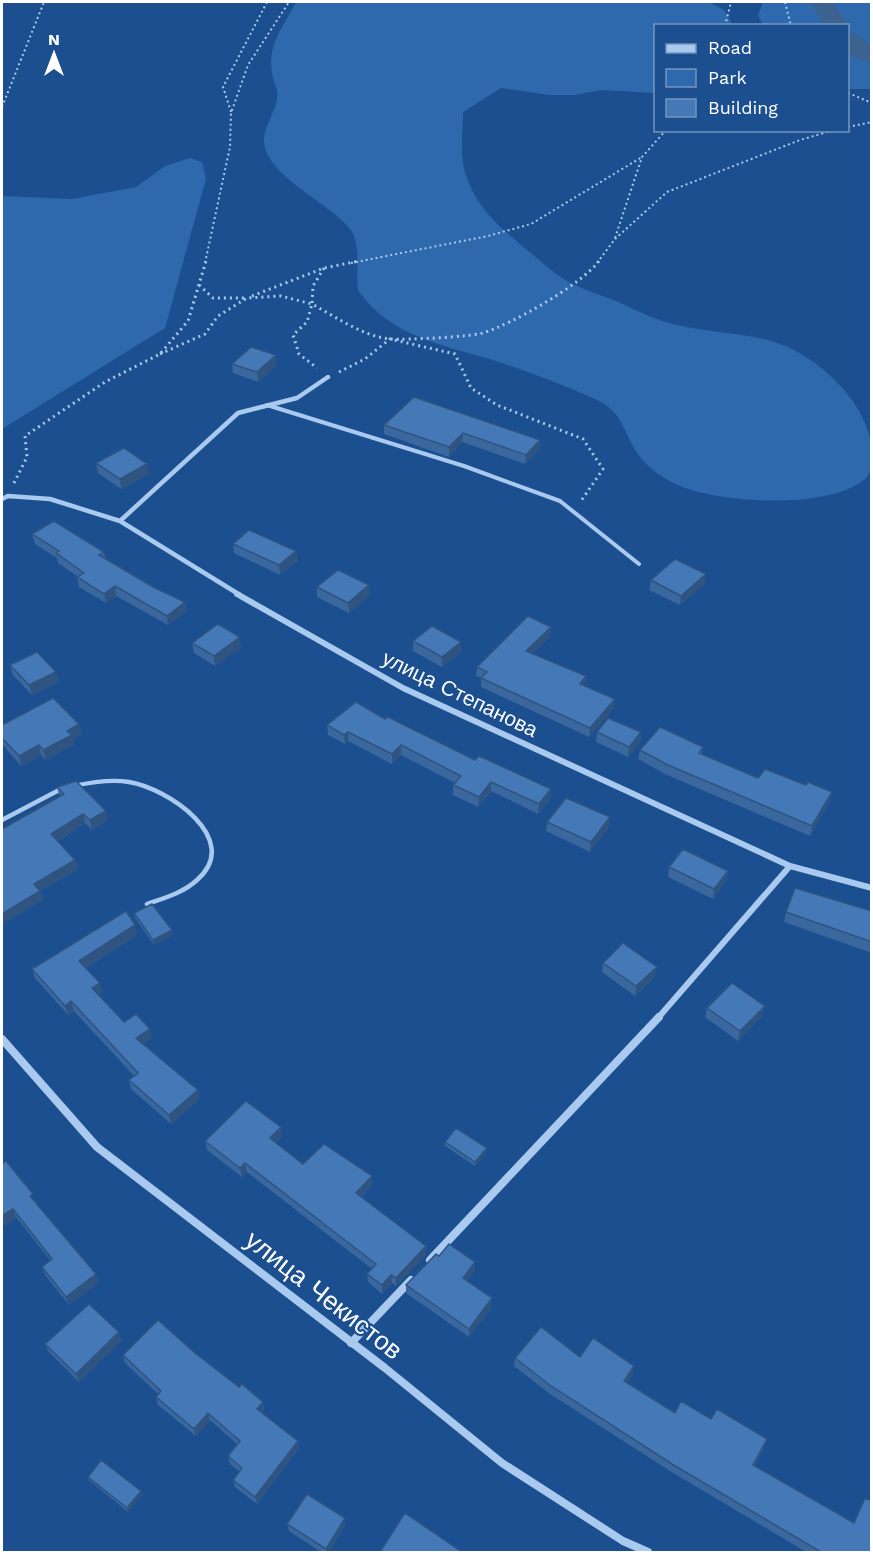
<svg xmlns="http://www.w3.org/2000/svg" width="873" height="1554" font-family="'Work Sans',sans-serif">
	<rect width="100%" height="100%" fill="#1b4f8f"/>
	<!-- green -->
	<path fill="#2e69ad" d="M296 2H708L724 10 733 25 656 26 655 93 602 90 575 95H549L501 88 463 112C463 133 459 158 467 178 479 212 506 233 532 254 545 265 556 275 571 283 587 291 604 296 621 303 641 313 660 322 682 326 718 334 761 333 794 350 832 370 872 411 872 456 872 471 870 478 856 485 818 508 721 503 680 486 667 481 649 469 641 458 622 434 626 413 595 399 564 385 531 373 499 362 449 346 390 338 358 290 356 273 360 252 354 236 343 208 267 180 264 142 263 127 275 114 277 99 279 89 273 82 272 73 267 44 284 26 296 2Z
		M763 2H871V89H848V26L763 25 758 15Z
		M190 158 202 162 206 179 165 328 2 429V196L72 199 136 187 165 166Z"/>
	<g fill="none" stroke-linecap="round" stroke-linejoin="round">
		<!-- river -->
		<path fill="#3c6290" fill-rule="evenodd" d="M810 2H833L849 26 848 28V26H825Z
			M848 32 857 34 872 47V64L848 54Z"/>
		<!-- path-far1 -->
		<path stroke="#a9c9ee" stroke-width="2" stroke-dasharray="2 3" stroke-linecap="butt" d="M785 2 791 26
			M725 26 731 2
			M848 93 872 103
			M2 107 44 2
			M231 112 223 87 267 2
			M848 127 872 122
			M615 238 642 157 666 130
			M205 263 230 147 231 113 248 65 289 2
			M351 263 488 236 531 224 642 157
			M597 263 615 239 667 192 800 140 834 130"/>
		<!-- path -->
		<path stroke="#a9c9ee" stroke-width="3" stroke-dasharray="2 4" stroke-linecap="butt" d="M324 268 313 286 312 304C336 317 364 337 391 339 406 340 469 337 483 333 512 324 581 285 599 261
			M199 285 213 298H245
			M252 296 324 268 359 261
			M160 354 205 334 218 316 247 298 281 296 312 304 307 322 293 335 299 354 317 368
			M339 372 365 359 390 339 455 354 471 388 497 405 583 439 603 469 581 501
			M14 483 27 457 25 436 105 382 160 354 188 321 206 261"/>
		<!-- lane-far1 -->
		<path stroke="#a9c9ee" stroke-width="4" d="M267 405 464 466 560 501 639 564"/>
		<!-- lane -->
		<path stroke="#a9c9ee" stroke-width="4.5" d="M74 786C92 782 111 779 129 782 167 788 244 839 197 880 183 893 164 898 147 904
			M2 820 63 788"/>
		<!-- street-far2 -->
		<path stroke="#a9c9ee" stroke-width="4.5" d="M2 499 8 496 50 499 120 521 240 595
			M120 521 238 413 297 398 328 377"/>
		<!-- street-far1 -->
		<path stroke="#a9c9ee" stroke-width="6" d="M237 594 403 688 790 866 872 888
			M658 1018 790 866"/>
		<!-- street -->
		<path stroke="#a9c9ee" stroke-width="8" d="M2 1039 97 1147 385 1368 502 1463 623 1541 648 1552
			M430 1260 659 1017
			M351 1343 411 1280"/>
	</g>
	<!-- wall -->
	<path fill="#3a679d" d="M232 364 277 365 258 382 233 373Z
		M414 397 540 449 525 464 462 442 449 457 384 434V425Z
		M96 463 147 464 149 474 121 489 98 473Z
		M32 534 104 552 105 558 153 587 185 602 186 612 168 625 116 596 106 603 79 587 77 577H78L58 563 57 558 35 544Z
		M233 544 296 551 297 561 280 575 234 553Z
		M651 580 705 584 680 605 649 590Z
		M317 587 370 595 349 613 317 597Z
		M551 627 550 636 532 654 586 676 584 686 614 708 589 737 481 687V678L476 676 477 667Z
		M413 641 461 642V652L442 667 413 651Z
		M192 643 241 647 215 666 194 653Z
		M10 665 56 672 58 682 32 695 13 675Z
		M385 719 475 760 551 789 550 799 538 814 491 791 478 807 453 795V785L455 783 401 755 392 764 348 741 345 744 328 735 327 725Z
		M79 724 82 734 73 739 74 744 46 760 41 755 21 766 2 744V725Z
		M597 732H641L640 742 628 757 596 742Z
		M703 747 702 754 758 778 830 801 810 836 667 775 638 759 640 750Z
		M57 787 106 811 108 820 92 830 85 823 58 841 75 860 78 869 40 891 43 900 2 924 60 797Z
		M547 822 609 827 590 852 546 831Z
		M669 867 728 871 726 881 713 899 668 877Z
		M872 911V953L784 922 786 912Z
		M134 913 173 935 154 945 135 918Z
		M137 935 86 968 102 992 98 995 124 1022 152 1038 143 1044 198 1090 199 1099 171 1124 131 1089 129 1080 134 1076 74 1011 68 1015 35 978 32 969Z
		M603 963 655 976 635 996 602 972Z
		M707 1008 763 1015 738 1041 705 1017Z
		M282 1136 276 1143 303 1164 372 1185 361 1197 426 1246V1255L396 1286 392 1283 382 1294 368 1282 367 1274 372 1269 247 1172 242 1177 207 1150 205 1141Z
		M445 1142 486 1153 475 1166 445 1146Z
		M2 1164 36 1202 99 1282 69 1305 45 1275 42 1267 50 1260 16 1217 6 1225 2 1219Z
		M439 1256 475 1270 467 1280 492 1307 469 1337 406 1293V1285Z
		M122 1340 79 1382 49 1352 45 1344Z
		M195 1353 239 1387 263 1402 264 1410 262 1413 299 1448 257 1504 235 1487 233 1480 240 1472 230 1464 228 1456 237 1444 210 1420 196 1436 158 1405 156 1397 158 1394 125 1363 123 1355Z
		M580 1357 633 1374 627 1383 675 1413 711 1419 764 1447 754 1466 853 1523 865 1498 872 1552H806L670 1471 550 1394 514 1366 515 1358Z
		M88 1477 142 1494 128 1512 89 1480Z
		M345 1518V1525L329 1552H321L289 1531 287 1524Z"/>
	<!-- shaded-wall -->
	<path fill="#305480" d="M276 355 277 365 258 382 257 372Z
		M463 433 462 442 449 457V447Z
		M540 440V449L525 464 526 455Z
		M147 464 149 474 121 489 120 479Z
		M296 551 297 561 280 575 279 565Z
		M706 574 705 584 680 605 681 596Z
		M369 585 370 595 349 613 348 603Z
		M115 586 116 596 106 603 104 594Z
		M185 602 186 612 168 625 167 616Z
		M551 627 550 636 526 660V651Z
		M240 637 241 647 215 666 214 656Z
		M461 642V652L442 667V657Z
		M56 672 58 682 32 695 29 685Z
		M586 676 585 685 579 693 580 684Z
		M615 699 614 708 589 737 590 728Z
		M79 724 82 734 73 739 74 744 46 760 43 750 67 731Z
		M348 732V741L345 744 344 735Z
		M641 732 640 742 628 757 629 747Z
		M39 745 41 755 21 766 19 756Z
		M401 745V755L392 764V754Z
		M491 782V791L478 807 479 797Z
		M551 789 550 799 538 814 539 804Z
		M832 792 830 801 810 836 812 826Z
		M106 811 108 820 92 830 90 820Z
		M83 814 85 823 54 843 51 834Z
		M610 817 609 827 590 852 591 842Z
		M75 860 78 869 36 893 34 884Z
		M728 871 726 881 713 899 714 889Z
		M40 891 43 900 2 924V914Z
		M135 925 137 935 82 970 79 961Z
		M172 930 173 935 154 945 153 940Z
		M657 967 655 976 635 996 636 986Z
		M100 983 102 992 94 997 92 988Z
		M71 1001 74 1011 68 1015 65 1006Z
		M765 1006 763 1015 738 1041 740 1031Z
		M150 1029 152 1038 139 1047 136 1038Z
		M198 1090 199 1099 171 1124 169 1115Z
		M281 1127 282 1136 271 1147 270 1138Z
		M487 1148 486 1153 475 1166V1162Z
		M245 1163 247 1172 242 1177 240 1168Z
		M372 1176V1185L356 1201V1193Z
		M13 1209 16 1217 6 1225 2 1216Z
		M426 1246V1255L396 1286V1278Z
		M475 1262V1270L462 1286 463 1278Z
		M96 1274 99 1282 69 1305 66 1297Z
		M391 1275 392 1283 382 1294V1285Z
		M492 1298V1307L469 1337V1329Z
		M119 1332 122 1340 79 1382 76 1374Z
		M634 1366 633 1374 623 1389 624 1381Z
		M263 1402 264 1410 258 1417 257 1409Z
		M208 1413 210 1420 196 1436 194 1429Z
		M298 1441 299 1448 257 1504 255 1497Z
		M141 1491 142 1494 128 1512 127 1508Z
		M345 1518V1525L329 1552H326V1549Z"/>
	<!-- building -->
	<path fill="#4478b7" stroke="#305480" stroke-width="1.5" d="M251 347 276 355 257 372 232 364Z
		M414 397 540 440 526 455 463 433 449 447 384 425Z
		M124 448 147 464 120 479 96 463Z
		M54 521 104 552 99 555 153 587 185 602 167 616 115 586 104 594 77 577 84 573 56 553 59 551 32 534Z
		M249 530 296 551 279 565 233 544Z
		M675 559 706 574 681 596 651 580Z
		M338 570 369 585 348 603 317 587Z
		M528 616 551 627 526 651 586 676 580 684 615 699 590 728 481 678 487 672 477 667Z
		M218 624 240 637 214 656 192 643Z
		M432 626 461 642 442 657 413 641Z
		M37 652 56 672 29 685 10 665Z
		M53 698 79 724 67 731 72 735 43 750 39 745 19 756 2 738V725Z
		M356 702 385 719 388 717 475 760 479 756 551 789 539 804 491 782 479 797 453 785 461 776 401 745 392 754 348 732 344 735 327 725Z
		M608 718 641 732 629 747 597 732Z
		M660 727 703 747 699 753 758 778 765 769 806 785 808 782 832 792 812 826 668 765 640 750Z
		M76 781 106 811 90 820 83 814 51 834 75 860 34 884 40 891 2 914V829L64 794 57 787Z
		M566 798 610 817 591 842 547 822Z
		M683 849 728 871 714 889 669 867Z
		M795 888 872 911V942L786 912Z
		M152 904 172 930 153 940 134 913Z
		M126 911 135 925 79 961 100 983 92 988 124 1022 136 1014 150 1029 136 1038 198 1090 169 1115 129 1080 138 1073 71 1001 65 1006 32 969Z
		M623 943 657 967 636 986 603 963Z
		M732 983 765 1006 740 1031 707 1008Z
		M246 1101 281 1127 270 1138 303 1164 324 1144 372 1176 356 1193 426 1246 396 1278 391 1275 382 1285 367 1274 376 1264 245 1163 240 1168 205 1141Z
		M456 1128 487 1148 475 1162 445 1142Z
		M6 1161 33 1194 30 1196 96 1274 66 1297 42 1267 52 1259 13 1209 2 1216V1164Z
		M449 1244 475 1262 463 1278 492 1298 469 1329 406 1285 436 1254 439 1256Z
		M89 1304 119 1332 76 1374 45 1344Z
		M158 1320 195 1353 239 1387 242 1384 263 1402 257 1409 298 1441 255 1497 233 1480 242 1468 228 1456 240 1441 208 1413 194 1429 156 1397 161 1391 123 1355Z
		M541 1327 580 1357 593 1338 634 1366 624 1381 675 1413 681 1401 711 1419 717 1409 767 1439 753 1465 854 1523 865 1498 872 1501V1552H821L672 1464 551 1386 515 1358Z
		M101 1460 141 1491 127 1508 88 1477Z
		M307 1494 345 1518 326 1549 287 1524Z
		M405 1513 462 1552H380Z"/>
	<g text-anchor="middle" stroke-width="4.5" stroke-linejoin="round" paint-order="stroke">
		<!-- street labels -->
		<g font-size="21" fill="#fff" stroke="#1b4f8f">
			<text transform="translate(460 694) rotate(26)" y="7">улица Степанова</text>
		</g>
		<!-- near-street labels -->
		<g font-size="26" fill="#fff" stroke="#1b4f8f">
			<text transform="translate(324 1295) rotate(38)" y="9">улица Чекистов</text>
		</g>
	</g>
	<!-- border -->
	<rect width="873" height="1554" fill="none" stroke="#ffffff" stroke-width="6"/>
	<!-- legend -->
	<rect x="654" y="24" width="195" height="108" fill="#1b4f8f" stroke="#7695bc" stroke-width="1.5"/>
	<rect x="666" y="44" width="30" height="9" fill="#a9c9ee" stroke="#7695bc" stroke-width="1.5"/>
	<text x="708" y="54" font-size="18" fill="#ffffff">Road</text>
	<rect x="666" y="69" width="30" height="18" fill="#2e69ad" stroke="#7695bc" stroke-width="1.5"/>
	<text x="708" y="84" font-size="18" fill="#ffffff">Park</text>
	<rect x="666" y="99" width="30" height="18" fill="#4478b7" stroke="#7695bc" stroke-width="1.5"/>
	<text x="708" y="114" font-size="18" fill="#ffffff">Building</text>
	<!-- north arrow -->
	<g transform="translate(54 54)" stroke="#1b4f8f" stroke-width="4.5" paint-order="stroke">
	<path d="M0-4.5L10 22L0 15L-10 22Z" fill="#ffffff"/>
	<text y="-9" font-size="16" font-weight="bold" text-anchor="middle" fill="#ffffff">N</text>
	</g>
</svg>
